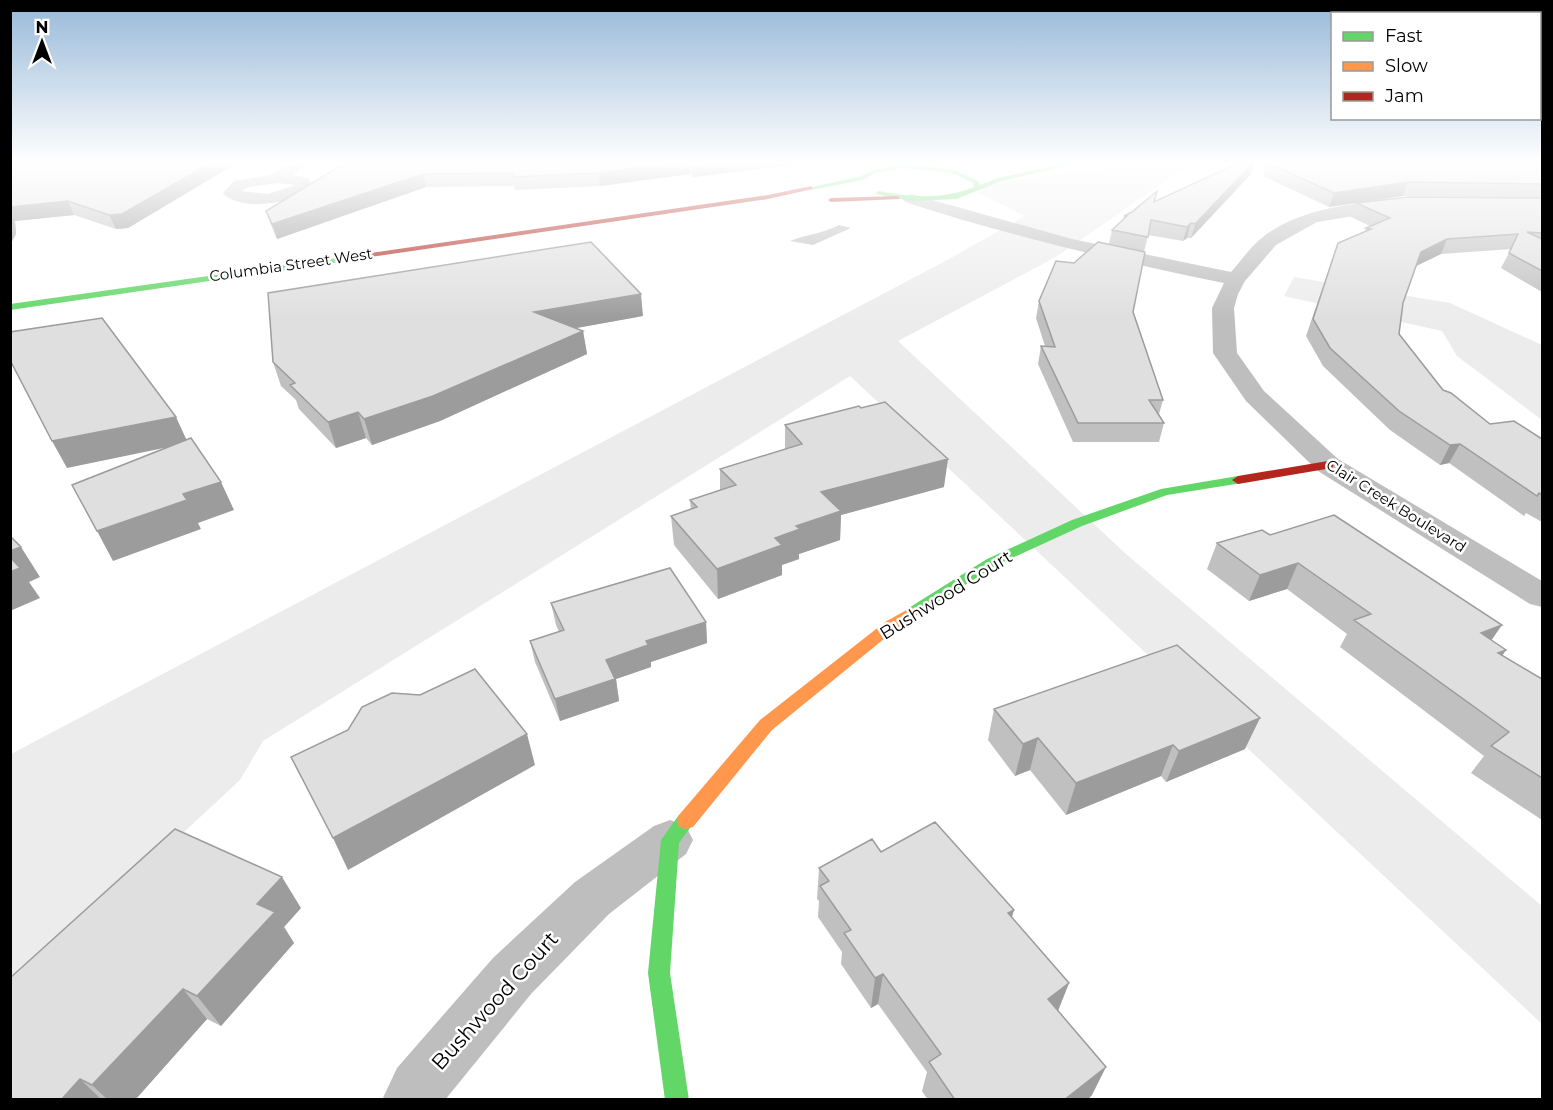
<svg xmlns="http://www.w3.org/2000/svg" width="1553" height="1110" font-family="Montserrat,sans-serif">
	<rect width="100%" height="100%" fill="#fff"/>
	<!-- green -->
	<path fill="#ececec" d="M1141 163H1191L1056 257 898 341 1126 554 1542 906V1024L850 376 263 741 240 780 11 993V754L949 259 1025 216 978 193 990 183Z
		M1294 277 1450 303 1542 345V420L1457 356 1442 331 1284 296Z"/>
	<!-- water -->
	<path fill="#bfbfbf" d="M839 225 851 228 813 245 790 241C807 234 822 234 839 225Z"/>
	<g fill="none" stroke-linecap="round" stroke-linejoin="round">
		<!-- street -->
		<path fill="#bebebe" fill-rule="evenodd" d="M290 163H307L293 175 308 178 312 186C298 204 238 212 223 193L234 181 271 175ZM278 183 295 185 268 194 241 191 249 187Z
			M911 194 1072 239 1231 272C1241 261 1251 246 1263 237 1300 208 1351 204 1397 199L1403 200 1405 204 1403 208 1317 222 1276 245 1245 281 1238 294 1234 308 1237 353 1264 391 1338 459 1542 581V607L1530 604 1318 471 1246 401 1213 353 1212 308 1224 283C1116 261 1010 236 905 202L903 199Z
			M670 820 686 826 693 840 686 854 609 914 531 994 445 1100H382L397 1068 493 958 575 882 654 826Z"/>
		<!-- fast -->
		<path fill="#63d668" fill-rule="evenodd" d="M1066 163H1079L1002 181 956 199 911 201 876 194 878 191C911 197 942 200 974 187L973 183 952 173 902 168 875 173 863 180 811 190 808 188 861 176 871 171 902 164 953 169 978 181 980 185 998 178Z
			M350 256H353V260L10 310V304Z
			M1238 476 1242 477 1244 480 1242 483 1167 495 1082 526 997 565 917 615 912 617 905 612 907 609 987 559 1072 520 1161 489Z
			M686 813 693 815 695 821 679 843 670 973 689 1100H665L648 973 661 840 679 815Z"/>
		<!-- slow -->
		<path fill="#ff974d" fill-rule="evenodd" d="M912 607 917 609 919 612 917 615 895 630 772 730 693 827 686 829 679 827 677 821 679 815 760 720 885 622Z"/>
		<!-- jam -->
		<path fill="#b3261e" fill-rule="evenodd" d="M811 186 813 189 768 199 350 260 346 258 350 256 768 195Z
			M898 196 900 199 831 202 828 200 831 198Z
			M1328 461 1334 465 1332 468 1238 484 1232 480 1238 476Z"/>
	</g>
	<!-- wall -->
	<path fill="#c0c0c0" d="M10 163H237L128 228 116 229 74 215 15 221 16 234 10 245Z
		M345 163H808L693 177 690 174 600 186 515 190 514 186 426 187 277 239 271 225 266 211Z
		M1267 163H1542V198L1403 196 1329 207 1263 176Z
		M1251 174 1191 238H1187L1183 241 1148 235 1144 252 1111 245 1163 400 1159 414 1164 423 1159 442H1073L1038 364 1041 346H1045L1036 318 1039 301 1074 263 1109 244 1112 230 1123 220 1124 216 1154 202Z
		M1542 198V292L1501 268 1511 249 1441 254 1416 266 1403 303 1399 334 1443 390 1490 424 1542 439V522L1526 513 1524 516 1449 463 1440 465 1390 430 1323 366 1306 336 1338 243 1365 232 1366 228 1370 226 1351 217 1356 203Z
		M643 316 575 328 583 331 587 354 440 421 372 445 366 438 336 448 299 409 296 400 281 386 273 362Z
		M785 425 944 487 841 515 840 540 799 554V559L782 565V575L718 599 674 545 671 516 691 510 690 500 720 490V469L785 449Z
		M1270 535 1492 640 1506 650 1502 656 1542 679V820L1471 773 1484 756 1340 647 1347 634 1287 589 1249 601 1207 569 1217 543Z
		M551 603 706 622 707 643 651 662V667L616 679 619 701 560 721 535 662 530 641 559 632 556 625Z
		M994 709 1245 749 1166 782 1161 776 1066 815 1030 770 1015 776 988 740Z
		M881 852 1014 910 1011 917 1069 983 1058 1011 1092 1095 1087 1100H928L922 1091 927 1072 878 1004 871 1008 841 964 842 952 818 917 819 901 817 899 819 868Z
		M301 908 284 927 294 943 221 1026 207 1019 135 1100H10Z"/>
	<!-- shaded-wall -->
	<path fill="#9c9c9c" d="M211 163H237L128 228 116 229 109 215Z
		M673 163H689L690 174 600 186 598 173Z
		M701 163H808L693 177 692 164Z
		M1251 163H1254L1251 174 1191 238 1195 224Z
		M423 174 426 187 277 239 272 224Z
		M1408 182 1403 196 1329 207 1334 193Z
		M68 201 74 215 15 221 16 234 10 245V207Z
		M1191 223 1187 238 1183 241 1187 227Z
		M1447 239 1441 254 1414 267 1421 252Z
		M641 294 643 316 538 335 534 312Z
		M583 331 587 354 440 421 372 445 364 419Z
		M358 412 366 438 336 448 328 422Z
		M176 417 188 443 67 468 52 441Z
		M1460 444 1449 463 1440 465 1450 445Z
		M948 459 944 487 841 515 840 540 799 554V559L782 565V575L718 599 717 569 796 526 821 492Z
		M221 482 234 510 198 523 201 529 113 561 97 531 183 494Z
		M21 547 40 577 29 582 40 598 10 611V551Z
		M1298 563 1287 589 1249 601 1260 575Z
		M706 622 707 643 651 662V667L616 679 619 701 560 721 555 699 606 660 646 641Z
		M1502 625 1484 651 1481 633Z
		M1506 650 1488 676 1498 653Z
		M1260 718 1245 749 1166 782 1179 751Z
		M527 734 535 765 348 870 333 838Z
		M1038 738 1030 770 1015 776 1023 744Z
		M1173 745 1161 776 1066 815 1076 783Z
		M282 877 301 908 284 927 294 943 221 1026 197 996 257 904Z
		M1014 910 1005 941 1008 913Z
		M883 974 878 1004 871 1008 875 978Z
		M1069 983 1057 1013 1048 999Z
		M183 989 207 1019 135 1100H108L92 1085Z
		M1106 1067 1092 1095 1087 1100H1064Z
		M80 1079 102 1100H61Z"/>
	<!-- building -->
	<path fill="#dfdfdf" stroke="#9c9c9c" stroke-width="1.5" d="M10 163H211L122 214 109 215 68 201 10 207Z
		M345 163H673L598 173 513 177 514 173 423 174 272 224 266 211Z
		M1238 163H1253L1195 224 1191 223 1187 227 1151 220 1148 237 1112 230 1127 216H1124L1132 212 1157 191 1154 202Z
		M1268 163H1542V184L1408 182 1334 193Z
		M1409 197 1542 198V233L1527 232 1542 239V271L1509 253 1518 234 1447 239 1421 252 1403 303 1399 334 1443 390 1451 393 1490 424 1514 421 1542 439V495L1539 493 1537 496 1460 444 1450 445 1399 411 1330 348 1313 319 1338 243 1371 229 1366 228 1390 218 1356 203Z
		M591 242 641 294 534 312 583 331 433 396 364 419 358 412 328 422 290 385 295 383 273 362 268 293Z
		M1098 242 1145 252 1133 312 1163 400H1149L1164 423H1078L1041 346 1055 347 1039 301 1056 261 1074 263Z
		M102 318 176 417 52 441 10 360V332Z
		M885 402 948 459 821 492 841 511 796 526 800 529 775 538 782 545 717 569 671 516 697 507 690 500 736 485 720 469 802 444 785 425 859 406 861 408Z
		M191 438 221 482 183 494 187 500 97 531 72 485Z
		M1334 515 1502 625 1481 633 1506 650 1498 653 1542 679V778L1491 746 1509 732 1354 620 1371 614 1298 563 1260 575 1217 543 1262 530 1270 535Z
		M10 536 21 547 10 551Z
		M10 557 20 568 10 572Z
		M670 568 706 622 646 641 648 645 606 660 615 679 555 699 530 641 564 630 551 603Z
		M1177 645 1260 718 1179 751 1173 745 1076 783 1038 738 1023 744 994 709Z
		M475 669 527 734 333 838 291 757 348 730 362 707 392 693 420 695Z
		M935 822 1014 910 1008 913 1069 983 1048 999 1106 1067 1064 1100H955L929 1062 941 1054 883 974 875 978 844 933 851 930 820 886 829 881 819 868 872 839 881 852Z
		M175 829 282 877 257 904 275 912 197 996 183 989 92 1085 80 1079 61 1100H10V978Z"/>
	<!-- sky -->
	<linearGradient id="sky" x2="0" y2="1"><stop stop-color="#97b8d8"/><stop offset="0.51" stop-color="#fff"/><stop offset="1" stop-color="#fff" stop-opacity="0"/></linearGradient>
	<rect width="1553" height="319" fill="url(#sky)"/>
	<g text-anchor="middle" stroke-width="5" stroke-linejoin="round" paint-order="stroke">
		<!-- far-street labels -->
		<g font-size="15" fill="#000" stroke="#fff">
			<text transform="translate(291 265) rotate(-8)" y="5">Columbia Street West</text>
			<text transform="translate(1396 506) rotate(32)" y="5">Clair Creek Boulevard</text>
		</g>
		<!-- street labels -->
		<g font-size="18" fill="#000" stroke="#fff">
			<text transform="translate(946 595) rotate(-32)" y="6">Bushwood Court</text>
		</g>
		<!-- near-street labels -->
		<g font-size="21" fill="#000" stroke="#fff">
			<text transform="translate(495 1001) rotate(-48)" y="7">Bushwood Court</text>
		</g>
	</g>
	<!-- border -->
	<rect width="1553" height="1110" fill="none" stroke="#000000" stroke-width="24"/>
	<!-- legend -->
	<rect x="1331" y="12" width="210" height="108" fill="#ffffff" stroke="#999999" stroke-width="1.5"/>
	<rect x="1343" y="32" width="30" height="9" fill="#63d668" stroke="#999999" stroke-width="1.5"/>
	<text x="1385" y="42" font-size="18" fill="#000000">Fast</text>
	<rect x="1343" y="62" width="30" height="9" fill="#ff974d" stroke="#999999" stroke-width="1.5"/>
	<text x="1385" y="72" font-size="18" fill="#000000">Slow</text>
	<rect x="1343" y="92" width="30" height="9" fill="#b3261e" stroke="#999999" stroke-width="1.5"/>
	<text x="1385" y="102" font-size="18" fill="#000000">Jam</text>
	<!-- north arrow -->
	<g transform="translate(42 42)" stroke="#ffffff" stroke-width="4.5" paint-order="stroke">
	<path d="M0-4.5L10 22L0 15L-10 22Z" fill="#000000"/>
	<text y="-9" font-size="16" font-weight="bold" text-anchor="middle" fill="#000000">N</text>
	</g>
</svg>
